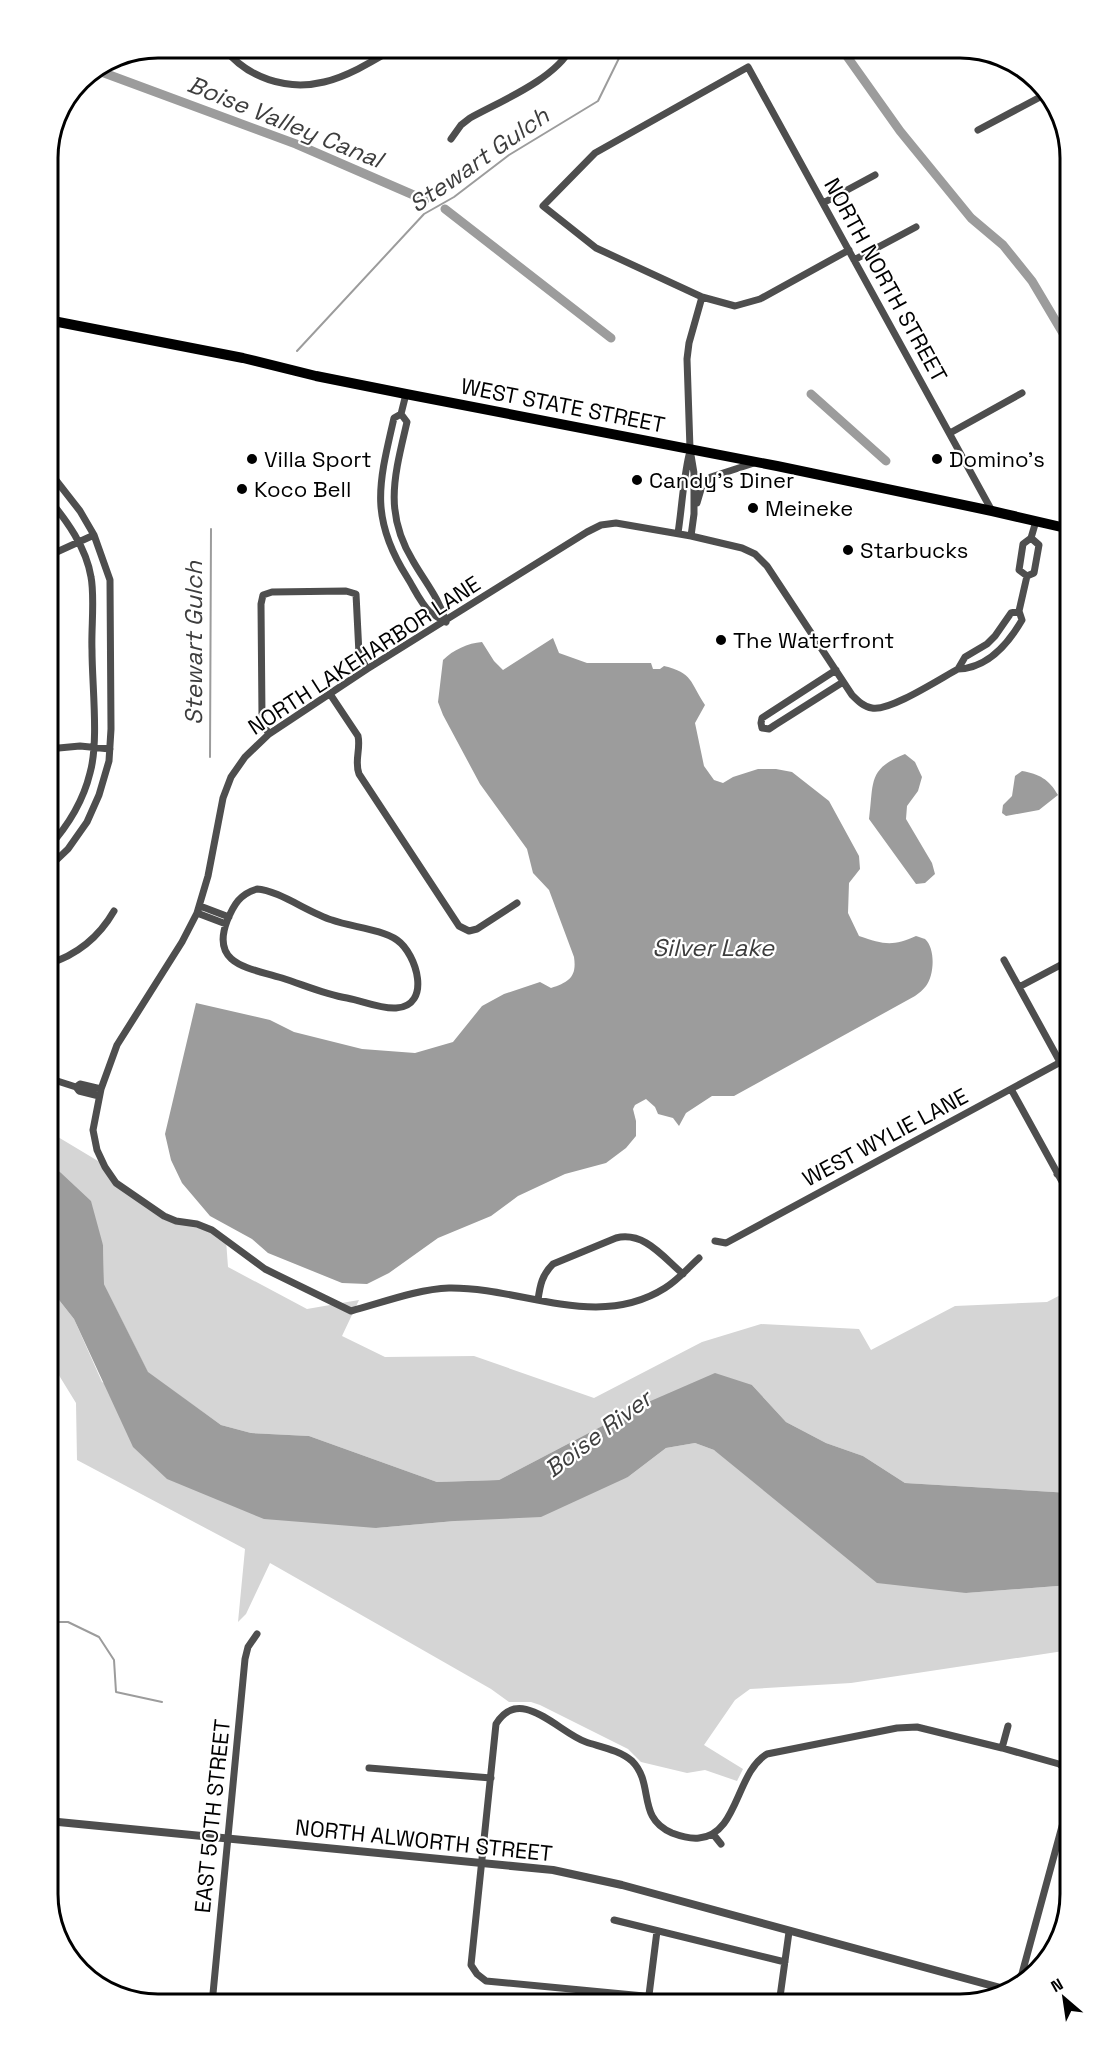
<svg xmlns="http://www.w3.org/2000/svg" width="1118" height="2052" font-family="'Space Grotesk',sans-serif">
	<rect width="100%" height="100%" fill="#fff"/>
	<!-- green -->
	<path fill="#d5d5d5" d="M48 1131 103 1164 116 1183 164 1216 197 1224 226 1240 228 1267 307 1309 359 1300 342 1336 385 1357 474 1356 594 1398 702 1342 761 1324 859 1329 871 1350 955 1306 1047 1302 1070 1290V1493L905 1483 863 1456 826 1443 786 1422 752 1385 646 1403 499 1480 437 1482 309 1436 251 1433 221 1425 148 1373 104 1284 103 1245 60 1172 48 1164Z
		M48 1286 74 1319 102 1382 376 1528 455 1521 628 1477 666 1448 695 1443 714 1450 966 1593 1070 1585V1650L851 1683 750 1689 735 1700 704 1745 743 1769 737 1781 705 1770 687 1773 641 1762 628 1749 540 1705 531 1702H509L491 1689 407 1641 270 1563 246 1614 238 1622 245 1549 77 1460 76 1403 52 1364 48 1363Z"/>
	<!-- water -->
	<path fill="#9c9c9c" d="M553 638 559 653 587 663H651L653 669H660L664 666C693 673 690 682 705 705L695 723 704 766 714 780 723 783 733 777 758 769H776L792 772 829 801 859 856 860 869 849 883 848 913 859 936C883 944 892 947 916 936 917 936 924 939 925 939 936 949 934 976 926 986 923 990 919 993 915 996L734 1096H712L686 1113 679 1126 673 1118 658 1114 655 1107 646 1099 635 1105 633 1109 636 1121V1136L626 1148 606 1163 565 1174 518 1196 491 1216 438 1238 389 1273 367 1284 342 1283 268 1253 252 1239 210 1216 182 1183 171 1160 165 1134 196 1003 270 1020 294 1032 362 1049 415 1053 453 1042 482 1006 504 994 540 982 551 988C569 982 577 977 574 957L549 890 533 873 527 849 480 784 443 715 438 702 443 660C453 650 468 643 482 642L494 661 503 670Z
		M905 754 915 762 922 777 918 791 907 806 906 819 932 863 935 874 925 883 916 884 869 819C874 783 867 769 905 754Z
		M1022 771C1039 774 1049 779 1058 795L1039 810 1006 816 1002 813 1003 805 1012 796 1015 776Z
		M48 1164 60 1172 91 1201 103 1245 104 1284 148 1372 221 1425 251 1433 309 1436 437 1482 499 1480 646 1403 715 1373 752 1385 786 1422 826 1443 863 1456 905 1483 1070 1493V1585L966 1593 877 1583 714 1450 695 1443 666 1448 628 1477 541 1517 455 1521 376 1528 264 1519 167 1479 133 1447 74 1319 48 1286 50 1203 48 1199Z"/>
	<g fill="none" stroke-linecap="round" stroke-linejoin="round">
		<!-- stream -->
		<path stroke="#9c9c9c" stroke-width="2" d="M297 351 424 214 454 197 509 155 598 101 624 48
			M210 757 211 529
			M48 1622H68L99 1637 114 1660 116 1692 162 1702"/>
		<!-- canal -->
		<path stroke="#9c9c9c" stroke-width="9" d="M841 48 900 131 971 218 1003 245 1032 281 1070 345
			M96 70 296 144 425 200
			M445 209 611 338
			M811 394 886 461"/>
		<!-- minor -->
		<path stroke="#4e4e4e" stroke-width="7" d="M224 48C247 78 287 91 324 82 349 76 373 61 395 48
			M978 130 1044 95
			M451 139 461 125 470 118C501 101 555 79 571 48
			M823 203 875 175
			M849 250 760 299 735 306 702 297 596 248 543 206 595 153 748 67 992 511
			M854 260 916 227
			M406 394 401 414 394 418C379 483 369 517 407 577 414 588 421 604 430 612 435 616 441 619 446 622
			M401 414 407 422C395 474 383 512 413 561 425 582 439 598 446 622
			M950 433 1022 393
			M697 503 702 486 711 477 754 463
			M678 533C682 507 683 481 689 455
			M691 536 694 514V473L690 449 687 359 689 343 702 297
			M1031 538 1039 545 1034 573 1027 576 1019 570 1023 544Z
			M1031 538 1036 521
			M48 556 94 535
			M1019 611 1011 613 995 636 987 644 965 657 958 669C987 668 1008 644 1022 620L1019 611 1027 576
			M836 670 762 718 761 723 762 728 769 729 775 725 843 682
			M330 694 358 736C361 749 354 761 359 774L459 926 469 931 477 929 517 903
			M269 734 263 724 262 717 261 604 263 595 272 592 346 591 356 594 359 654 367 669
			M48 749 80 746 110 749
			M48 848C67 827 83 802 90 773 99 742 92 685 92 650 91 630 95 597 91 577 86 547 67 521 48 498
			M48 868 68 849 87 822 99 795 109 761 111 729 110 580 94 535 80 511 48 470
			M257 889C278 890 309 913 332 920 351 927 381 929 397 940 417 954 432 1006 396 1008 380 1009 363 1001 347 998 324 994 304 985 282 978 251 968 210 966 227 921 234 904 240 894 257 889Z
			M200 906 229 917
			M197 913 226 924
			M1004 960 1060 1062
			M48 964C77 955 99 937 114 911
			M1019 987 1070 960
			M48 1078 76 1087
			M1011 1089 1070 1196
			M99 1096 79 1091 76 1087 80 1084 101 1089
			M1057 1174 1070 1167
			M715 1241 726 1243 1070 1057
			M699 1258C688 1268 678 1280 665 1288 597 1331 522 1287 449 1288 418 1289 381 1303 351 1311L265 1269 212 1230 197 1224 176 1221 164 1216 116 1183 105 1167 97 1150 93 1130 101 1089 117 1045 182 942 197 913 208 876 223 798 231 777 245 757 269 734 367 669 587 532 601 525 616 523 691 536 742 548 755 554 767 566 852 695C858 701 864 707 872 708 889 712 941 678 958 669
			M538 1300C540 1285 542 1275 553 1264L616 1238C644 1231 663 1257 683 1274
			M1002 1748 1008 1726
			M369 1768 491 1778
			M713 1834 721 1844
			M614 1920 785 1962
			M1020 1981 1070 1797
			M649 1995 657 1931
			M212 2004 245 1659 248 1647 257 1634
			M728 2004 486 1981 477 1974 471 1965 496 1724C520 1684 559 1733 586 1742 601 1747 619 1750 632 1761 655 1784 636 1818 672 1833 680 1836 690 1839 699 1838 738 1835 736 1772 767 1754L897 1728 917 1727 1002 1748 1059 1764 1070 1772
			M779 2004 789 1932"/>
		<!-- tertiary -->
		<path stroke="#4e4e4e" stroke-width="8" d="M48 1821 553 1870 622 1885 1008 1990"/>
		<!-- primary -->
		<path stroke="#000" stroke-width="10" d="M48 320 243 358 316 376 406 394 777 466 992 511 1070 529"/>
	</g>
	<!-- markers -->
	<g fill="#000" stroke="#fff" stroke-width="2">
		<circle cx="252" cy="459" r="6"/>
		<circle cx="937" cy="459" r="6"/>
		<circle cx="637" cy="480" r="6"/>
		<circle cx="242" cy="489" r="6"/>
		<circle cx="753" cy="508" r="6"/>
		<circle cx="848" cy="550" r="6"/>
		<circle cx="721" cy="640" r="6"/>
	</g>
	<g text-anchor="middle" stroke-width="4.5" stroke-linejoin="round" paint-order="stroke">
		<!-- street labels -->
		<g font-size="22" fill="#000" stroke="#fff">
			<text transform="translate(886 280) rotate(61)" y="8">NORTH NORTH STREET</text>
			<text transform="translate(563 405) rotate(11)" y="8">WEST STATE STREET</text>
			<text transform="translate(364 655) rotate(-33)" y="8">NORTH LAKEHARBOR LANE</text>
			<text transform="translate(885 1137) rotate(-28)" y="8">WEST WYLIE LANE</text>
			<text transform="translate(212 1816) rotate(-84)" y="8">EAST 50TH STREET</text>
			<text transform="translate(424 1840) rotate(6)" y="8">NORTH ALWORTH STREET</text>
		</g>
		<!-- poi labels -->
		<g font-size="22" fill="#000" stroke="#fff" text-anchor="start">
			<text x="264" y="467">Villa Sport</text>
			<text x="949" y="467">Domino's</text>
			<text x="649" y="488">Candy's Diner</text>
			<text x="254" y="497">Koco Bell</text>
			<text x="765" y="516">Meineke</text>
			<text x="860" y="558">Starbucks</text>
			<text x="733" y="648">The Waterfront</text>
		</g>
		<!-- water labels -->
		<g font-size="24" font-style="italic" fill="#3d3d3d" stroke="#fff">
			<text transform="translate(285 122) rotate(22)" y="8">Boise Valley Canal</text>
			<text transform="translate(479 160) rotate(-35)" y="8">Stewart Gulch</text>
			<text transform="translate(194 643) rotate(-90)" y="8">Stewart Gulch</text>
			<text x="713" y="956">Silver Lake</text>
			<text transform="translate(598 1434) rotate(-37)" y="8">Boise River</text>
		</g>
	</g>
	<!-- crop -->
	<path d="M0 0H1118V2052H0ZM158 58H960A100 100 0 0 1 1060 158V1894A100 100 0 0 1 960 1994H158A100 100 0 0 1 58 1894V158A100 100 0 0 1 158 58Z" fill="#fff" fill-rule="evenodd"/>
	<path fill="none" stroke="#000" stroke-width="3" d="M158 58H960A100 100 0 0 1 1060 158V1894A100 100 0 0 1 960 1994H158A100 100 0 0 1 58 1894V158A100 100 0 0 1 158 58Z"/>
	<!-- north arrow -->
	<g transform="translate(1064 1998) rotate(331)" stroke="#ffffff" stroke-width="4.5" paint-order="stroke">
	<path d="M0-4.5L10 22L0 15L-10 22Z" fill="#000000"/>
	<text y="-9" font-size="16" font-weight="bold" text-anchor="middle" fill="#000000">N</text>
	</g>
</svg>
